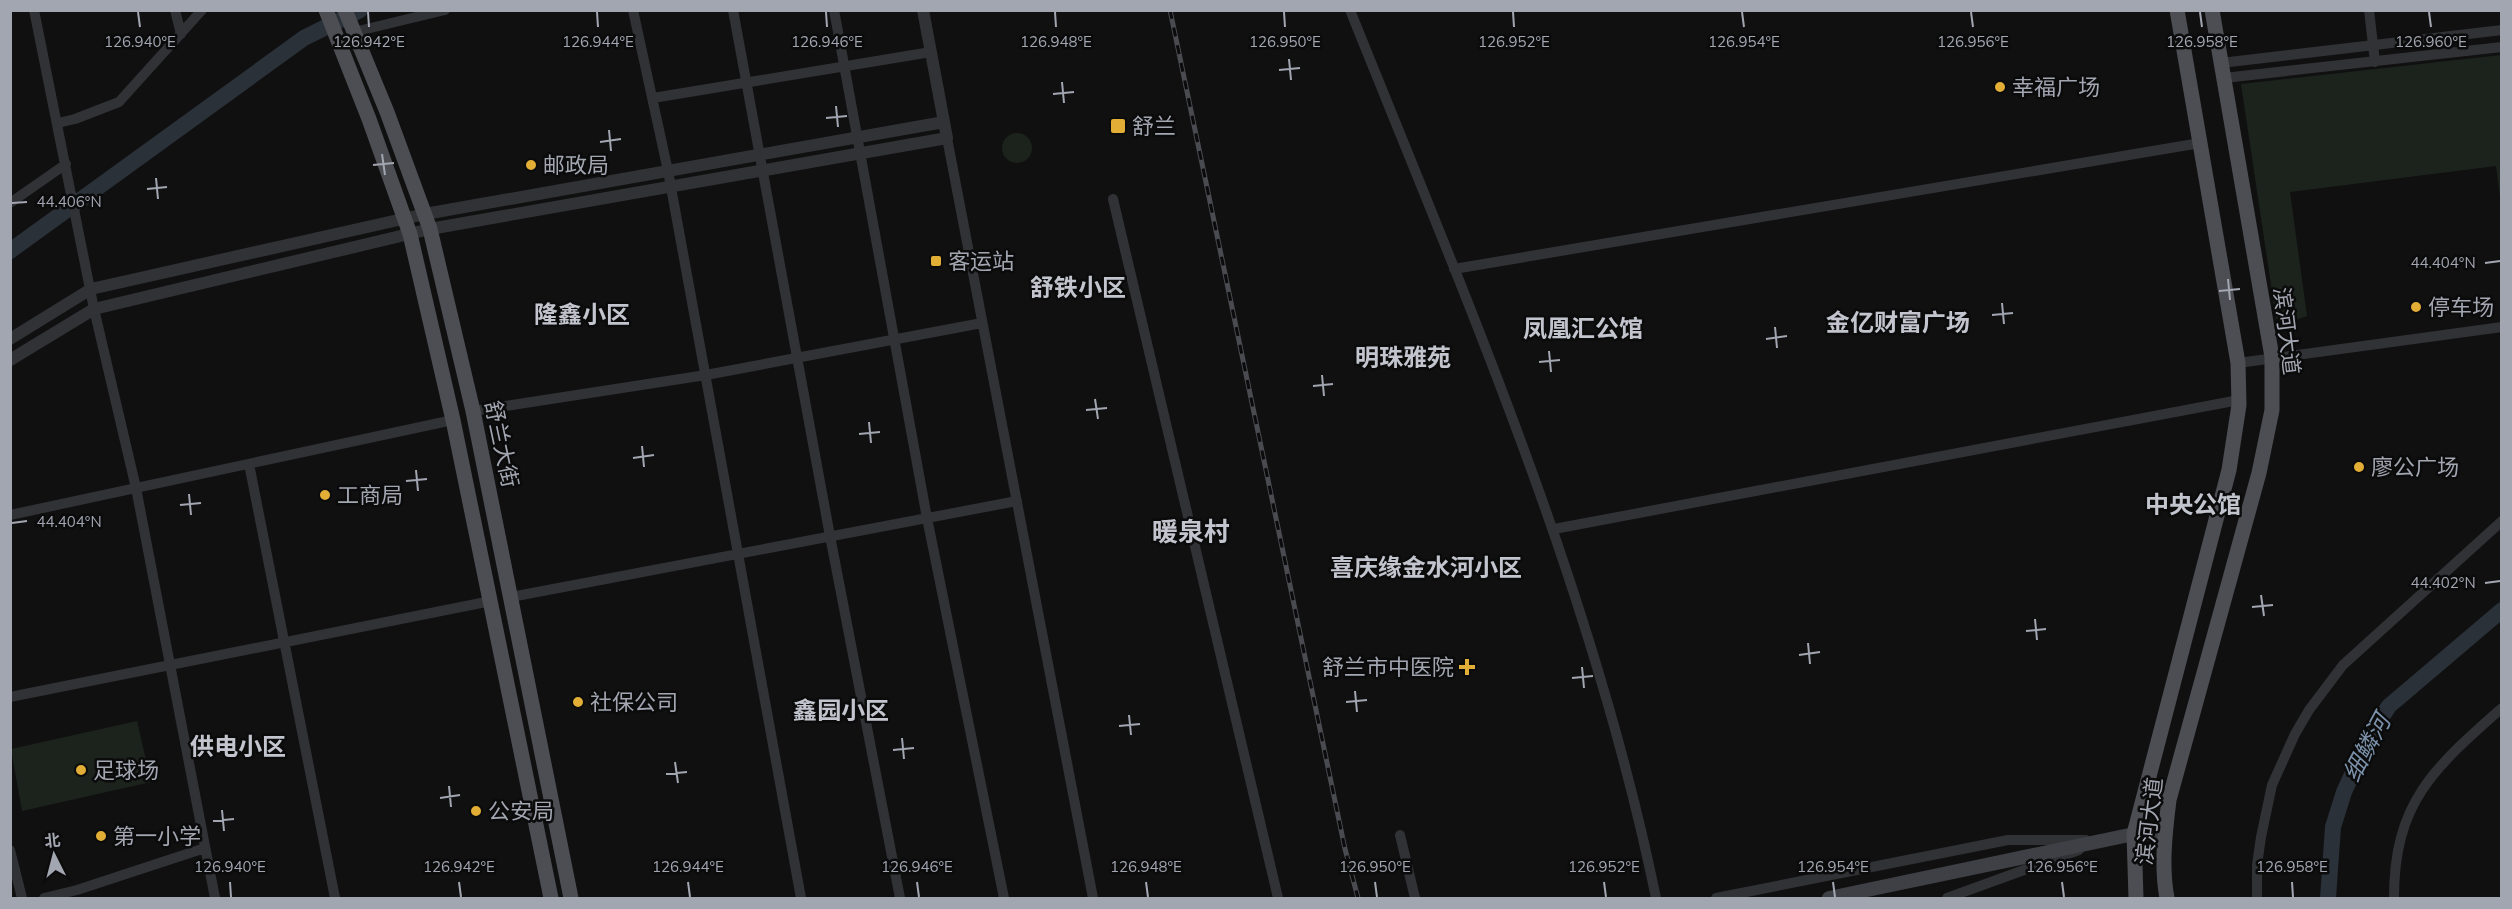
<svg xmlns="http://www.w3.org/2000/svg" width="2512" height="909" font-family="Mulish,'Noto Sans SC',sans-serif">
	<rect width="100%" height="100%" fill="#101011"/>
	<!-- green -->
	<path fill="#1c231d" d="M2501 55V204L2496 166 2290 192 2307 316 2289 322 2276 318 2241 84Z
		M1002 148a15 15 0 1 1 30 0a15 15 0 1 1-30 0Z
		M137 721 151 782 22 811 11 749Z"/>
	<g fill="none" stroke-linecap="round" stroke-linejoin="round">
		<!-- river -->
		<path stroke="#2a3138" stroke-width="16" d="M10 251 304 38 360 10
			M2328 898 2333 827 2344 792 2371 733 2389 706 2502 610"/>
		<!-- minor -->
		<path stroke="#313235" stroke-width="10" d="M34 10 94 309 136 488 215 898
			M175 10 181 34
			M633 10 668 171 801 898
			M733 10 830 536 900 898
			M834 10 927 518 1004 898
			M1350 10C1467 301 1593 590 1656 898
			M2369 10 2375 62
			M354 32 445 10
			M2221 63 2502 30
			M2224 78 2502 47
			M653 98 931 52
			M58 123 75 119 119 102 202 10
			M947 138 1093 898
			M1113 199 1278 898
			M10 203 66 164
			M1454 269 2200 143
			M2238 363 2502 327
			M473 411 706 375 982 323
			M249 464 335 898
			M10 515 453 420
			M1554 529 2239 400
			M511 597 1017 501
			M10 697 491 601
			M1400 835 1415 898
			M10 850 22 898
			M44 898 77 890 205 848
			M1716 898 2008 840H2086
			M1947 898 2079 850
			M2257 898V865L2261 837 2272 785 2295 734 2309 710 2343 665 2502 521
			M2394 898C2394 802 2434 768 2502 708"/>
		<!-- tertiary -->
		<path stroke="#313235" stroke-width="12" d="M10 339 91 289 425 214 944 122
			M10 360 94 309 430 229 947 138 923 10"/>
		<!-- secondary -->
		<path stroke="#3f4045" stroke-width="14" d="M1829 898 2134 834 2165 833"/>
		<!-- primary -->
		<path stroke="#4d4e54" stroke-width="15" d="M326 10 369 119 410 234 453 420 551 898
			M345 10 387 112 430 229 473 411 571 898
			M2136 898 2134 834 2229 470 2239 405 2238 363 2177 10
			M2167 898C2161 867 2165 832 2169 800L2259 473 2272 410V357L2212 10"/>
		<defs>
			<path id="rail" d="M1170 10 1345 849 1358 898"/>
		</defs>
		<!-- rail casing -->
		<use href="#rail" stroke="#4a4b50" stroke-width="5"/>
		<!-- rail -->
		<use href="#rail" stroke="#0b0b0c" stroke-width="3" stroke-dasharray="9" stroke-linecap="butt"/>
	</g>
	<!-- ticks -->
	<path fill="none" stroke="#a2a6b1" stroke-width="2" d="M138 12 140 27M368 12 369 27M597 12 598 27M826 12 827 27M1055 12 1056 27M1284 12 1285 27M1513 12 1514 27M1742 12 1744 27M1971 12 1973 27M2200 12 2202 27M2429 12 2431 27M1289 59 1291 80M1279 70 1300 68M1062 82 1064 103M1053 94 1074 92M836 106 838 127M826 118 847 116M609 130 611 151M600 142 621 139M382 154 385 175M373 165 394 163M156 178 158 199M147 189 167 187M12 203 27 202M2485 263 2500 261M2228 279 2230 300M2219 291 2240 289M2002 303 2004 324M1992 315 2013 313M1775 327 1777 348M1766 339 1787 336M1549 351 1551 372M1539 362 1560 360M1322 375 1324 396M1313 386 1333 384M1095 399 1098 419M1086 410 1107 408M869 422 871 443M859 434 880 432M642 446 644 467M633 458 654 455M416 470 418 491M406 481 427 479M189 494 191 515M180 505 201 503M12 523 27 521M2485 583 2500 581M2261 595 2264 616M2252 607 2273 605M2035 619 2037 640M2026 631 2046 629M1808 643 1810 664M1799 655 1820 652M1582 667 1584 688M1572 678 1593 676M1355 691 1357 712M1346 702 1367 700M1129 715 1131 735M1119 726 1140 724M902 738 904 759M893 750 914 748M675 762 678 783M666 774 687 772M449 786 451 807M440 798 460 795M222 810 224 831M213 821 234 819M230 882 231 897M459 882 461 897M688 882 690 897M917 882 919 897M1146 882 1148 897M1375 882 1377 897M1604 882 1606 897M1833 882 1835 897M2062 882 2064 897M2292 882 2293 897"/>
	<!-- markers -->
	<g fill="#e2ae36" stroke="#0b0b0c" stroke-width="2">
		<circle cx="2000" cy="87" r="6"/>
		<rect x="1110" y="118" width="16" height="16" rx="3"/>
		<circle cx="531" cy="165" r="6"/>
		<rect x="930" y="255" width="12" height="12" rx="3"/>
		<circle cx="2416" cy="307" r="6"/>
		<circle cx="2359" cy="467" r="6"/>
		<circle cx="325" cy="495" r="6"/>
		<path d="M1464 658h6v6h6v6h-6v6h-6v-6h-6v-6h6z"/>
		<circle cx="578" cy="702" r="6"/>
		<circle cx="81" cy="770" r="6"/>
		<circle cx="476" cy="811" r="6"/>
		<circle cx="101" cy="836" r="6"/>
	</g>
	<g text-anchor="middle" stroke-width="5" stroke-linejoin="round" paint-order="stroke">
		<!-- poi labels -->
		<g font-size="22" fill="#a2a6b1" stroke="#0b0b0c" text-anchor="start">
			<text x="2012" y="95">幸福广场</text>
			<text x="1132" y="134">舒兰</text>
			<text x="543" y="173">邮政局</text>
			<text x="948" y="269">客运站</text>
			<text x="2428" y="315">停车场</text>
			<text x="2371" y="475">廖公广场</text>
			<text x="337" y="503">工商局</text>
			<text x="1454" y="675" text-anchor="end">舒兰市中医院</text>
			<text x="590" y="710">社保公司</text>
			<text x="93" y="778">足球场</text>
			<text x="488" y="819">公安局</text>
			<text x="113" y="844">第一小学</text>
		</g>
		<!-- street labels -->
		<g font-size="22" fill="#a2a6b1" stroke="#0b0b0c">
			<text transform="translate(2287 331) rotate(83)" y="8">滨河大道</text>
			<text transform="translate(502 444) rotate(78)" y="8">舒兰大街</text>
			<text transform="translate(2149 821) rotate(-83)" y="8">滨河大道</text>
		</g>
		<!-- neighbourhood labels -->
		<g font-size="24" font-weight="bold" fill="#c2c5cd" stroke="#0b0b0c">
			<text x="1078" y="296">舒铁小区</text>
			<text x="582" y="323">隆鑫小区</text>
			<text x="1898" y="331">金亿财富广场</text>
			<text x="1583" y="337">凤凰汇公馆</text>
			<text x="1403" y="366">明珠雅苑</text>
			<text x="2193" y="513">中央公馆</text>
			<text x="1426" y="576">喜庆缘金水河小区</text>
			<text x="841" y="719">鑫园小区</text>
			<text x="238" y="755">供电小区</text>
		</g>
		<!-- water labels -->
		<g font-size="24" font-style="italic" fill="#7b92aa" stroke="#0b0b0c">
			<text transform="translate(2367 748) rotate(-62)" y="8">细鳞河</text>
		</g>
		<!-- quarter labels -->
		<g font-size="26" font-weight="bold" fill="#c2c5cd" stroke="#0b0b0c">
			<text x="1191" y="541">暖泉村</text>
		</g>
	</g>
	<g font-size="15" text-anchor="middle" fill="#a2a6b1" stroke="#0b0b0c" stroke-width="5" stroke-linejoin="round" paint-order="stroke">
		<text x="140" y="47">126.940°E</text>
		<text x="369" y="47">126.942°E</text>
		<text x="598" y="47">126.944°E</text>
		<text x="827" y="47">126.946°E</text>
		<text x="1056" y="47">126.948°E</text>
		<text x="1285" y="47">126.950°E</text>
		<text x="1514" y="47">126.952°E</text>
		<text x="1744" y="47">126.954°E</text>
		<text x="1973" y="47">126.956°E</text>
		<text x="2202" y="47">126.958°E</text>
		<text x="2431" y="47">126.960°E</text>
		<text x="69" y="207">44.406°N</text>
		<text x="2443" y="268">44.404°N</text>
		<text x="69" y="527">44.404°N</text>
		<text x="2443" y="588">44.402°N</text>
		<text x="230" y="872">126.940°E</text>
		<text x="459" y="872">126.942°E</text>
		<text x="688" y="872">126.944°E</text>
		<text x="917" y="872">126.946°E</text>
		<text x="1146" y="872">126.948°E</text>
		<text x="1375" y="872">126.950°E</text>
		<text x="1604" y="872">126.952°E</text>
		<text x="1833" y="872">126.954°E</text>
		<text x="2062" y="872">126.956°E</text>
		<text x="2292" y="872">126.958°E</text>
	</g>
	<!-- border -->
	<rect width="2512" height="909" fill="none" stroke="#a2a6b1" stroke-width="24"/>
	<!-- north arrow -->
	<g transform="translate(54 855) rotate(354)" stroke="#0b0b0c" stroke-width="4.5" paint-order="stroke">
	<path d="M0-4.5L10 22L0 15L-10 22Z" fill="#a2a6b1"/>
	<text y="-9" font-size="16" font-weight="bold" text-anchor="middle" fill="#a2a6b1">北</text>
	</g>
</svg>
